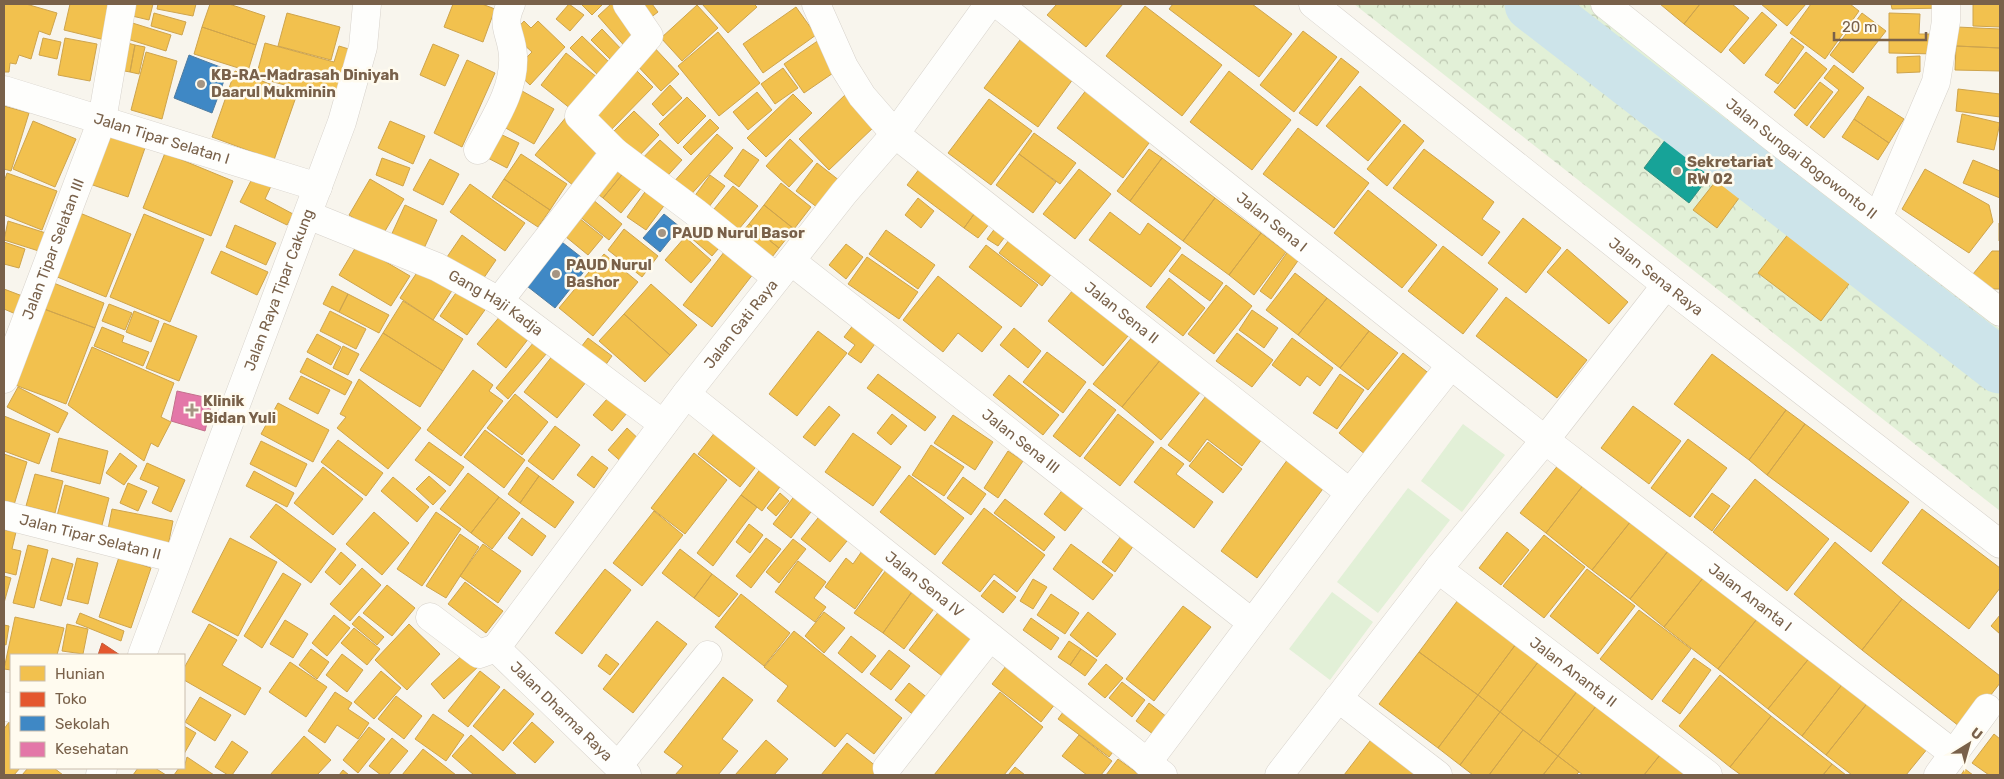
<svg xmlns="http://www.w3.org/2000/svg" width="2004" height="779" font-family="Rubik,sans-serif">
	<defs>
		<pattern id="forest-crowns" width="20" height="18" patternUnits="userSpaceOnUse" patternTransform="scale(1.25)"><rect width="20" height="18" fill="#e2f0d7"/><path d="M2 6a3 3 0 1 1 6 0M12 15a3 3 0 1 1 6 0" fill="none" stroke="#bcc6b0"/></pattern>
	</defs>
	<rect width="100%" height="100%" fill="#f8f5ed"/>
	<!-- forest -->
	<path fill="url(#forest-crowns)" d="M1354 4H1589L1767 141 2000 329V511Z"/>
	<!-- pitch -->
	<path fill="#e2f0d7" d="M1463 424 1505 455 1462 512 1421 481Z
		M1408 488 1450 520 1378 613 1337 582Z
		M1332 592 1373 622 1330 680 1289 649Z"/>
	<!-- homes -->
	<path fill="#f2c14e" stroke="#cea44d" d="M4 4H26L57 13 50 35 39 31 31 59 19 55 16 64 10 63 9 72H4Z
		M70 4H114L105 40 64 30Z
		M130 4H153L149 20 128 15Z
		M158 4H196L193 16 157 9Z
		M210 4H229L265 16 256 45 202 27Z
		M453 4H482L495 9 483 42 444 27Z
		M569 4 584 15 570 31 556 19Z
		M581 4H603L592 15Z
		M611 4H616L645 36 628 50 598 16Z
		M639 4H652L658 12 646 21Z
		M702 4H754L757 7 728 33Z
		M1057 4H1123L1086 47 1047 15Z
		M1173 4H1252L1292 34 1259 77 1169 9Z
		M1660 4H1700L1684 24Z
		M1700 4H1732L1749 18 1721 53 1684 24Z
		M1761 4H1806L1787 26Z
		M1811 4H1850L1859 11 1825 59 1790 33Z
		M1891 4H1944V8L1892 9Z
		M1973 4H2000V27L1973 26Z
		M697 5 718 28 682 61 661 38Z
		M1145 6 1222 65 1182 116 1106 56Z
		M796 7 816 35 763 73 743 44Z
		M1762 12 1777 25 1744 64 1729 50Z
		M154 13 186 22 182 35 151 26Z
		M287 13 340 27 331 60 278 46Z
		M1862 13 1886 31 1853 73 1830 55Z
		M1889 13 1920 14 1919 34H1938L1937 54 1889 53Z
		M126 21 171 35 166 51 121 37Z
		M524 21 531 28 538 21 565 47 530 85 514 70 532 52 512 34Z
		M202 27 256 45 248 71 194 54Z
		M1957 27 2000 29V48L1956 46Z
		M602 29 625 53 615 64 591 40Z
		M1303 31 1337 57 1294 112 1260 85Z
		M718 32 760 83 719 116 678 66Z
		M582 36 611 64 600 77 570 48Z
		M1023 36 1076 75 1038 127 984 88Z
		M43 38 61 42 57 59 39 55Z
		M65 38 97 44 90 81 58 75Z
		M1792 38 1804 47 1778 84 1765 75Z
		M819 40 839 69 804 93 784 64Z
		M120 41 135 45 130 72 114 69Z
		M265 43 334 62 339 46 352 50 338 100 256 77Z
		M433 44 459 55 445 86 420 75Z
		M651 44 679 74 661 91 633 61Z
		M135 45 145 47 139 74 130 72Z
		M1956 46 2000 48V71L1955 70Z
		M146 52 177 61 162 119 131 110Z
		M1806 52 1827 69 1795 109 1774 92Z
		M566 53 602 81 576 113 541 85Z
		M1920 56V72L1897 73V57Z
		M1341 58 1359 72 1317 126 1299 113Z
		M467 60 495 73 462 147 434 133Z
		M631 65 653 87 605 136 583 115Z
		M1834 65 1864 88 1824 138 1810 127 1839 90 1824 78Z
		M783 68 798 88 775 104 761 84Z
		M235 71 297 94 274 160 212 137Z
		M1229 71 1291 120 1252 170 1190 122Z
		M1820 82 1833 92 1807 126 1794 115Z
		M670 85 682 98 663 116 652 104Z
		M1360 86 1401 121 1368 161 1326 126Z
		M515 87 554 109 534 144 495 122Z
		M1087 89 1152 139 1123 178 1057 128Z
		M1958 89 2000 94V117L1956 111Z
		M757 92 772 110 748 130 733 112Z
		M793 94 812 113 766 157 747 138Z
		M846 94 876 125 829 170 799 139Z
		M1868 96 1904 119 1889 143 1854 119Z
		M687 97 706 116 678 144 659 124Z
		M989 99 1032 131 991 185 948 153Z
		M4 106 29 113 11 171 4 169Z
		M634 111 659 135 635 160 609 136Z
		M1962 114 2000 123 1994 150 1957 142Z
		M567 116 606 147 574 186 535 155Z
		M710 119 719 128 691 155 683 147Z
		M1854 119 1889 143 1878 160 1842 137Z
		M33 121 76 139 55 187 13 169Z
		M390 121 425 136 413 164 378 148Z
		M1404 124 1424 141 1387 186 1367 169Z
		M1298 128 1369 183 1334 228 1263 174Z
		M102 130 146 145 128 197 84 182Z
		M496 132 519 143 507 168 484 156Z
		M1034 133 1076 163 1060 184 1019 154Z
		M717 134 733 148 687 199 671 185Z
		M790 139 813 161 789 187 766 166Z
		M660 140 682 160 660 184 638 163Z
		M743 149 759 160 739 187 724 176Z
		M1149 149 1162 158 1130 201 1117 191Z
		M1424 149 1494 202 1482 219 1500 232 1482 256 1393 188Z
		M165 153 233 181 211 236 143 208Z
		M521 154 567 184 550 210 504 179Z
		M1019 154 1056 182 1033 213 996 185Z
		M616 156 629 166 603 198 590 188Z
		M382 158 410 168 403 186 376 175Z
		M1162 158 1215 198 1183 241 1130 201Z
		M430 159 459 174 443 205 413 190Z
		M1973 160 2000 171V198L1963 183Z
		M817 163 840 181 818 208 796 191Z
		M923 164 979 207 964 228 907 185Z
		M629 166 647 181 621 213 603 198Z
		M1079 169 1111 194 1075 239 1043 214Z
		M1925 169 1989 205 1993 222 1969 253 1902 209Z
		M7 173 57 191 42 230 4 215V182Z
		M254 175 272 184 265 199 293 214 287 225 240 202Z
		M710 175 725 186 705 212 691 201Z
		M1719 177 1742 194 1717 228 1693 210Z
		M370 179 404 199 382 236 349 215Z
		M504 179 550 210 538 227 492 197Z
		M781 183 811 207 794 229 764 205Z
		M470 184 525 223 505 251 450 212Z
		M733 186 758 206 734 235 709 215Z
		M647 189 666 203 646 230 627 217Z
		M1368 190 1437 245 1402 288 1334 233Z
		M918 198 934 211 921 228 905 215Z
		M1215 198 1261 233 1229 275 1183 241Z
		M592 199 622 224 609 240 579 216Z
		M405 205 437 220 421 255 389 240Z
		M764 205 794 229 779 248 749 224Z
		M979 207 994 218 978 238 964 228Z
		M75 211 131 234 106 297 50 274Z
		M1110 212 1140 235 1148 223 1181 248 1151 287 1089 240Z
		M144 214 204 239 170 322 110 297Z
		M574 214 603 237 588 255 560 232Z
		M1523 218 1561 248 1526 293 1488 263Z
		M8 221 49 234 42 252 4 240Z
		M703 222 725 241 712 256 690 237Z
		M999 223 1010 230 998 246 987 239Z
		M1999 223H2000V241H1999Z
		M749 224 779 248 769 261 738 237Z
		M235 225 276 243 266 265 226 247Z
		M624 229 658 256 642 277 608 250Z
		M886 230 935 265 918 289 869 254Z
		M1261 233 1286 252 1254 295 1229 275Z
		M1789 233 1852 280 1821 321 1758 273Z
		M462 235 496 260 479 285 445 260Z
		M1013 235 1056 268 1042 286 999 253Z
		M685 237 711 260 691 283 665 260Z
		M4 242 25 249 19 268 4 264Z
		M846 244 863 257 846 279 829 265Z
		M357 245 410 276 391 306 339 275Z
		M986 245 1038 285 1021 307 969 267Z
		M1443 246 1498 289 1463 334 1408 291Z
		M728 247 757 269 712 327 683 305Z
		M1291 247 1302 255 1271 299 1260 291Z
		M1567 249 1628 302 1609 324 1547 272Z
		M221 251 268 272 257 295 211 273Z
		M1992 251H2000V289H1990L1973 274Z
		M604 254 638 282 593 336 559 308Z
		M1182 254 1223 283 1210 301 1169 271Z
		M867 257 918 292 899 319 848 284Z
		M422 265 455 286 433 320 400 298Z
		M1295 273 1327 298 1298 335 1266 310Z
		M938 276 1002 327 982 352 958 333 943 352 903 320Z
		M1169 278 1205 308 1183 336 1146 307Z
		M46 280 104 303 95 328 36 306Z
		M651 284 697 325 670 355 624 314Z
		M1077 285 1133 330 1103 366 1048 321Z
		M1226 285 1252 306 1214 354 1188 334Z
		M332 286 348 294 339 312 323 304Z
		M460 287 487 307 467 335 440 316Z
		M4 289 25 297 18 315 4 309Z
		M348 294 389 315 379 333 339 312Z
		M1506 297 1587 360 1557 398 1476 336Z
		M1327 298 1369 331 1340 368 1298 335Z
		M403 301 463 339 443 371 383 333Z
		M109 304 132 313 125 330 102 321Z
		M36 306 95 328 66 404 7 382Z
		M1252 310 1278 328 1264 348 1239 330Z
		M134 311 159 321 151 342 126 332Z
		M330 311 366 329 356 349 320 331Z
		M624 314 670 355 645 382 599 341Z
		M501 315 529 338 506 368 477 344Z
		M164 323 197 336 179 381 146 368Z
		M854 324 877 341 861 363 848 354 855 345 844 337Z
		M102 327 124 336 122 342 149 352 143 366 94 346Z
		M1014 328 1041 351 1028 368 1000 345Z
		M1138 330 1166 353 1122 407 1093 384Z
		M818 331 847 353 797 416 769 394Z
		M1369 331 1398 353 1368 390 1340 368Z
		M383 333 443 371 420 407 360 370Z
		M1237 333 1273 360 1252 387 1216 361Z
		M317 334 341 347 331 365 307 352Z
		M588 338 612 356 602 370 578 351Z
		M1292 338 1333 368 1320 386 1307 376 1300 386 1272 365Z
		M534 342 547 353 508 399 496 388Z
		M343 346 359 354 348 375 333 368Z
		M92 347 174 383 161 417 171 422 158 447 151 443 144 461 68 405Z
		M557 350 591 376 557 418 524 392Z
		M1047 352 1086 382 1063 413 1023 382Z
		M1166 353 1206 385 1161 440 1122 407Z
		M1403 353 1436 379 1371 459 1339 433Z
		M1712 354 1786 410 1749 460 1674 404Z
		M307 358 352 382 345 395 300 372Z
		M473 370 493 385 489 391 503 401 461 456 427 430Z
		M878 374 936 417 925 431 867 388Z
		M1340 374 1364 390 1337 429 1313 413Z
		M1009 375 1059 415 1043 435 993 395Z
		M301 376 330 390 318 414 289 399Z
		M359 379 421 428 388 469 337 428 346 417 340 414Z
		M18 387 68 413 58 433 7 407Z
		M1089 389 1116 410 1080 457 1053 436Z
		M614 391 632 407 612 431 593 415Z
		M515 394 548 422 522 455 487 428Z
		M1206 396 1262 439 1242 466 1207 439 1190 462 1168 445Z
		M278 403 329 430 313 462 261 434Z
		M829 406 840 415 815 446 803 437Z
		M1633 406 1681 441 1649 484 1601 448Z
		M1786 410 1805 424 1767 475 1749 460Z
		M892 414 907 426 891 445 877 433Z
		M1118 414 1154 442 1120 486 1084 458Z
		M953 415 993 442 975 470 934 443Z
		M4 416 50 434 39 464 4 451Z
		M1805 424 1909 502 1871 552 1767 475Z
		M555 426 580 445 553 480 528 461Z
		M719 427 762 459 740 487 698 454Z
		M627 428 643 443 625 465 608 450Z
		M485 430 525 460 504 488 464 457Z
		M853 433 901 467 873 506 825 472Z
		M59 438 108 451 100 484 51 471Z
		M1688 439 1727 468 1690 517 1651 488Z
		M338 440 383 473 366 496 321 462Z
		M261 441 307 464 296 487 250 464Z
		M429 442 464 467 450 486 415 460Z
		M1208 442 1242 469 1223 493 1189 466Z
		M931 445 964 467 944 496 912 475Z
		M1161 447 1184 464 1176 474 1213 502 1194 528 1134 482Z
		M1008 451 1023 461 998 498 984 488Z
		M120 453 137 466 124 485 106 473Z
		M694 453 727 480 685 534 651 508Z
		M4 454 27 462 14 505 4 502Z
		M592 456 608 468 594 488 577 475Z
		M1288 459 1325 486 1257 578 1221 551Z
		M1563 459 1588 479 1546 533 1520 513Z
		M147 463 185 480 171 512 152 503 159 487 140 479Z
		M764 464 785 480 762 511 741 495Z
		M323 467 363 499 333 535 294 503Z
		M527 467 539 476 520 503 508 494Z
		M254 471 294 493 287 507 246 486Z
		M468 473 499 497 471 533 440 509Z
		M35 474 63 481 55 513 26 506Z
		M909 475 964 518 935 555 880 512Z
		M429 476 446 491 433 505 416 489Z
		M539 476 574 502 555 528 520 503Z
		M393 477 429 507 417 522 381 491Z
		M963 477 986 494 971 515 947 498Z
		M1588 479 1635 516 1592 570 1546 533Z
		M1755 479 1829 539 1787 591 1713 532Z
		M128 483 147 491 138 511 120 503Z
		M1067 484 1088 501 1065 531 1044 514Z
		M65 485 109 498 101 529 57 516Z
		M780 493 789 501 776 516 767 508Z
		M1712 493 1730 506 1712 531 1694 517Z
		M796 494 814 508 791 538 773 524Z
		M741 495 757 507 713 566 697 553Z
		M499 497 520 513 492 549 471 533Z
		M1005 499 1055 537 1044 551 994 513Z
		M276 504 336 549 311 583 250 537Z
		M984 508 1045 555 1017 592 994 574 980 592 942 563Z
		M112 509 173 521 168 546 107 534Z
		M1922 509 2000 568V588L1969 629 1882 563Z
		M654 511 683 535 642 586 613 563Z
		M374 512 409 543 382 575 346 544Z
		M436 512 461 529 422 586 397 569Z
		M822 513 851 536 830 562 801 539Z
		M1635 516 1672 546 1630 599 1592 570Z
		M522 518 546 536 532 556 508 538Z
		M749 524 763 535 750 553 736 542Z
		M4 530 16 532 12 549 21 551 16 575 4 572Z
		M1507 532 1529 550 1501 585 1479 568Z
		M460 534 479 547 446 598 426 586Z
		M1544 535 1585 567 1544 618 1503 586Z
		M1121 536 1134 545 1115 572 1102 562Z
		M230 538 277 562 238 636 192 612Z
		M766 538 781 549 751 588 736 576Z
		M793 539 806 549 779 583 766 572Z
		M1835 542 1902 599 1862 650 1794 594Z
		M483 544 521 571 498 603 460 576Z
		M1071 544 1113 575 1093 600 1053 569Z
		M28 545 48 550 34 608 13 603Z
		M1672 546 1707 573 1664 627 1630 599Z
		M864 548 886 565 855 609 825 587 846 558 853 564Z
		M680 549 712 574 694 598 662 573Z
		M341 552 356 565 340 585 325 572Z
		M119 557 151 568 131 628 99 617Z
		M52 558 73 564 61 606 40 600Z
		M77 558 98 563 88 604 67 599Z
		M798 561 826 582 814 598 826 607 815 622 775 592Z
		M889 566 916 586 883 633 854 613Z
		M362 568 381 585 350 621 330 604Z
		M605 569 631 590 582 654 555 633Z
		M1587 569 1635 606 1598 654 1550 616Z
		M283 573 301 584 262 648 244 636Z
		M1707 573 1760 615 1718 669 1664 627Z
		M712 574 738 594 719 617 694 598Z
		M4 576 11 578 4 603Z
		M1033 579 1047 587 1033 609 1020 601Z
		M994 580 1016 597 1003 613 981 596Z
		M465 582 503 611 486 633 448 604Z
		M387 585 415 608 392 636 363 613Z
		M916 586 939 602 904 649 883 633Z
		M741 594 790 633 764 666 715 627Z
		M1051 594 1079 613 1065 634 1037 615Z
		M1461 596 1519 640 1478 695 1419 652Z
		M1902 599 2000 676V683L1964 730 1862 650Z
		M943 606 984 639 951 683 909 650Z
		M1183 606 1211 627 1154 701 1126 679Z
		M1639 610 1691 649 1652 700 1600 659Z
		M824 612 845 628 824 653 805 636Z
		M1088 612 1116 634 1097 657 1070 635Z
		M80 613 124 631 121 641 76 623Z
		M334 615 350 628 327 656 312 643Z
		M1760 615 1811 656 1768 709 1718 669Z
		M2000 615V634L1991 626Z
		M359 616 384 637 377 645 352 624Z
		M15 617 64 628 57 655H11V670L4 669Z
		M1031 618 1059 638 1051 650 1023 630Z
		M285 620 308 634 293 658 270 644Z
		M657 621 687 644 633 713 603 689Z
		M67 624 88 629 83 654 62 651Z
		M209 624 237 640 222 665 261 688 245 715 184 680V668Z
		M409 624 440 654 407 690 375 660Z
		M4 625 9 626 6 645 4 644Z
		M354 628 380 649 367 665 341 643Z
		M794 631 902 718 874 754 847 733 835 747 777 701 788 686 764 667Z
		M851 636 876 656 862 673 838 653Z
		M1519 640 1542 657 1500 712 1478 695Z
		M1069 641 1081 649 1070 665 1058 657Z
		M311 649 329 662 317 679 299 665Z
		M1081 649 1097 660 1085 676 1070 665Z
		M889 650 910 666 891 690 870 674Z
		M467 651 480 665 444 699 431 684Z
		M1419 652 1478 695 1438 748 1379 704Z
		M342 654 363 670 347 692 326 675Z
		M606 654 619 664 610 675 598 666Z
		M1811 656 1844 682 1802 736 1768 709Z
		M1013 657 1062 695 1041 722 992 684Z
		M1542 657 1581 686 1539 742 1500 712Z
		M1694 658 1711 670 1680 714 1662 701Z
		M290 662 327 687 306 717 269 692Z
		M1106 664 1123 678 1105 698 1088 684Z
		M381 671 401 688 374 719 354 702Z
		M480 671 500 687 468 727 448 711Z
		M1720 675 1771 716 1730 767 1679 726Z
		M723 677 753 700 722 739 738 751 718 775H675L683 766 664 752Z
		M1122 682 1145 700 1132 717 1109 698Z
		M1844 682 1869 701 1826 755 1802 736Z
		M909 683 934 703 921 721 895 700Z
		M1581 686 1600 701 1558 756 1539 742Z
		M504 689 534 714 503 751 473 726Z
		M335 692 352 703 348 709 369 723 358 739 337 725 325 743 308 731Z
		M1000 692 1043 727 1004 775H934Z
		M1478 695 1500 712 1460 765 1438 748Z
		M396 696 422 716 404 739 378 719Z
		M200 697 231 715 215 741 185 722Z
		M1600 701 1664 750 1644 775H1583L1558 756Z
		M1869 701 1928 748 1906 775H1852L1826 755Z
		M1149 703 1172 721 1158 738 1136 721Z
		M1069 704 1120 743 1109 757 1058 719Z
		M1500 712 1523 730 1489 775H1473L1460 765Z
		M433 714 464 735 446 761 415 739Z
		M1771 716 1832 764 1823 775H1741L1730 767Z
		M9 722 11 768H20L14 775H4V729Z
		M532 722 554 742 535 763 513 743Z
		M184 726 196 733 184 754Z
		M369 727 385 739 358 773 343 760Z
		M1523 730 1558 756 1543 775H1489Z
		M1377 732 1434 775H1344Z
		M1994 734 2000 739V775H1989L1972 763Z
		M471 735 517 775H474L452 756Z
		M1079 735 1112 761 1101 775H1087L1062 756Z
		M304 736 331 760 317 775H270Z
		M392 738 408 751 388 775H381L369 766Z
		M766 740 788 759 774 775H735Z
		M232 741 248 752 232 775H228L215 767Z
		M847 743 887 775H821Z
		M423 749 456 775H402Z
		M1664 750 1698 775H1644Z
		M1558 756 1579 772 1576 775H1543Z
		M187 757 214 775H174L179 768H184Z
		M1118 759 1140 775H1106Z
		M1832 764 1846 775H1823Z
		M1015 767 1025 775H1008Z
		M28 768H54L63 775H22Z
		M138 768H155L166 775H133Z
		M1965 769 1973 775H1961Z
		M343 770 349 775H339Z"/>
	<!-- shops -->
	<path fill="#e4572e" stroke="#c45a36" d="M102 643 120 655H98Z"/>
	<!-- schools -->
	<path fill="#3f88c5" stroke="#507ca0" d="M189 55 228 70 212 113 174 98Z
		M664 214 680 227 660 252 643 238Z
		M558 239 590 264 555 308 523 283Z"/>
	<!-- health -->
	<path fill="#e377a8" stroke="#c3708c" d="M177 391 213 399 205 431 171 421Z"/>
	<!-- public -->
	<path fill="#17a398" stroke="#348f81" d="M1666 139 1711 174 1689 203 1644 168Z"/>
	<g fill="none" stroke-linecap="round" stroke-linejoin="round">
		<!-- river -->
		<path stroke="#cde4ea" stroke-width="55" d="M1532 4 2000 366"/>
		<defs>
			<g id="minor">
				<path id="s1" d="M816 4 844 67 862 96 895 134 1350 493"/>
				<path id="s2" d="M998 4 1545 440 1954 754"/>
				<path id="s3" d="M1313 4 1666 285 2000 544"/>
				<path id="s4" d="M1605 4 1775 139 2000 312"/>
				<path id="s5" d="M4 90 318 187"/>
				<path d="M478 150C493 121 515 90 513 56 512 33 500 27 511 4"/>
				<path d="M615 152 695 212 777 278"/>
				<path id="s6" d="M308 215 437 267 499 301 663 424"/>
				<path d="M1878 218 1936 82 1946 21V4"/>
				<path id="s7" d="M791 261 1251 622"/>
				<path d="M499 301 615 152 579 116 649 36 627 4"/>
				<path id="s8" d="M4 379 102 120 122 4"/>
				<path id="s9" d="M686 394 1163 775"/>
				<path id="s10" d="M4 515 177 559"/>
				<path id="s11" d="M1438 569 1708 775"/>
				<path d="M430 617 479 654 496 648"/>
				<path id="s12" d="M496 648 686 394 844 193 895 134 989 4"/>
				<path id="s13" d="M496 648 627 775"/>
				<path id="s14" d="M142 655 342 122 363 47 367 4"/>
				<path d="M1338 698 1438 775"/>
				<path d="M4 706 11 708"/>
				<path d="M1147 763 1350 493 1451 365"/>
				<path d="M618 766 708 655"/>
				<path d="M887 768 990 637"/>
				<path d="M100 775 103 768"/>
				<path d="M1279 775 1438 569 1545 440 1666 285"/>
				<path d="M1938 775 1987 708"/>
			</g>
		</defs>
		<!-- minor casing -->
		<use href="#minor" stroke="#d7d2cb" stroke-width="29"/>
		<!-- minor -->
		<use href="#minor" stroke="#fefefc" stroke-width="28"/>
	</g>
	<!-- markers -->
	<g fill="#a59583" stroke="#fffbef" stroke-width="2">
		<circle cx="201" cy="84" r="5"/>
		<circle cx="1677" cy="171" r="5"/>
		<circle cx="662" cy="233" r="5"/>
		<circle cx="556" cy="274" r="5"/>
		<path d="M189.5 402.5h5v5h5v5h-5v5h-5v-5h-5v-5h5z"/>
	</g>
	<g text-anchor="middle" stroke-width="5" stroke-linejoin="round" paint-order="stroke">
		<!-- poi labels -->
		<g font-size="15" font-weight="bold" fill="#79614a" stroke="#fffbef" text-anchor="start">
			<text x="211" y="80">KB-RA-Madrasah Diniyah<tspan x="211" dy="17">Daarul Mukminin</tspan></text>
			<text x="1687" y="167">Sekretariat<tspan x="1687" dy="17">RW 02</tspan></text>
			<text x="672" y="238">PAUD Nurul Basor</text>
			<text x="566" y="270">PAUD Nurul<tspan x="566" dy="17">Bashor</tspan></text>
			<text x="203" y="406">Klinik<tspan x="203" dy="17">Bidan Yuli</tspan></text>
		</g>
		<!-- street labels -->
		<g font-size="15" fill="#79614a" stroke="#fffbef">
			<text dy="5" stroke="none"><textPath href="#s5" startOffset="165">Jalan Tipar Selatan I</textPath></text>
			<text dy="5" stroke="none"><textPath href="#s4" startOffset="250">Jalan Sungai Bogowonto II</textPath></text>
			<text dy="5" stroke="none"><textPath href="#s2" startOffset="350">Jalan Sena I</textPath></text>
			<text dy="5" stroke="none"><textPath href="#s8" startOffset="139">Jalan Tipar Selatan III</textPath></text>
			<text dy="5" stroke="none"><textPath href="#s3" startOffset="438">Jalan Sena Raya</textPath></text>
			<text dy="5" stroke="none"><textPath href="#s14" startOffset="390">Jalan Raya Tipar Cakung</textPath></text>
			<text dy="5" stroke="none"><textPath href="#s6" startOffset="208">Gang Haji Kadja</textPath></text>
			<text dy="5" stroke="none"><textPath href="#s1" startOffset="442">Jalan Sena II</textPath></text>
			<text dy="5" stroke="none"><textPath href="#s12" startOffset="406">Jalan Gati Raya</textPath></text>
			<text dy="5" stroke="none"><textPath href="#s7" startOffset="292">Jalan Sena III</textPath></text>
			<text dy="5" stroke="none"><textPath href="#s10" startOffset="89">Jalan Tipar Selatan II</textPath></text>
			<text dy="5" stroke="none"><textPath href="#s9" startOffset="305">Jalan Sena IV</textPath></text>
			<text dy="5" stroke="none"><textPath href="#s2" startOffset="958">Jalan Ananta I</textPath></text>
			<text dy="5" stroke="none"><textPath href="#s11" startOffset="170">Jalan Ananta II</textPath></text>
			<text dy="5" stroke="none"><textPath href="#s13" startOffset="91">Jalan Dharma Raya</textPath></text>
		</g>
	</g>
	<!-- border -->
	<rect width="2004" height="779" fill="none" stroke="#79614a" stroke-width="10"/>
	<!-- legend -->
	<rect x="10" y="654" width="175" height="115" fill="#fffbef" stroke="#c9bdad"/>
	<rect x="20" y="666" width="25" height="15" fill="#f2c14e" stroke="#c9bdad"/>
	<text x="55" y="679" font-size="15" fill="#79614a">Hunian</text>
	<rect x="20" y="692" width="25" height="15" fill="#e4572e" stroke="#c9bdad"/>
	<text x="55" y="704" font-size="15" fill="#79614a">Toko</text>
	<rect x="20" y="716" width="25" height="15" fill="#3f88c5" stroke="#c9bdad"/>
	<text x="55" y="729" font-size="15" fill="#79614a">Sekolah</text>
	<rect x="20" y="742" width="25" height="15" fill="#e377a8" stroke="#c9bdad"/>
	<text x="55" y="754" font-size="15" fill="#79614a">Kesehatan</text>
	<!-- north arrow -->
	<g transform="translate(1969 744) rotate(37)" stroke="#fffbef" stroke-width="4" paint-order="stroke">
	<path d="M0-4L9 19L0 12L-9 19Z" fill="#79614a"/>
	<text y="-8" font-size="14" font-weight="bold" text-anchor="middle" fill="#79614a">U</text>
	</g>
	<!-- scale -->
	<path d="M1834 32v8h92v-8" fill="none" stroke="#79614a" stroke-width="2.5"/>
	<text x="1842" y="32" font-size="15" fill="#79614a" stroke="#fffbef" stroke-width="4" paint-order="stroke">20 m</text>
</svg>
